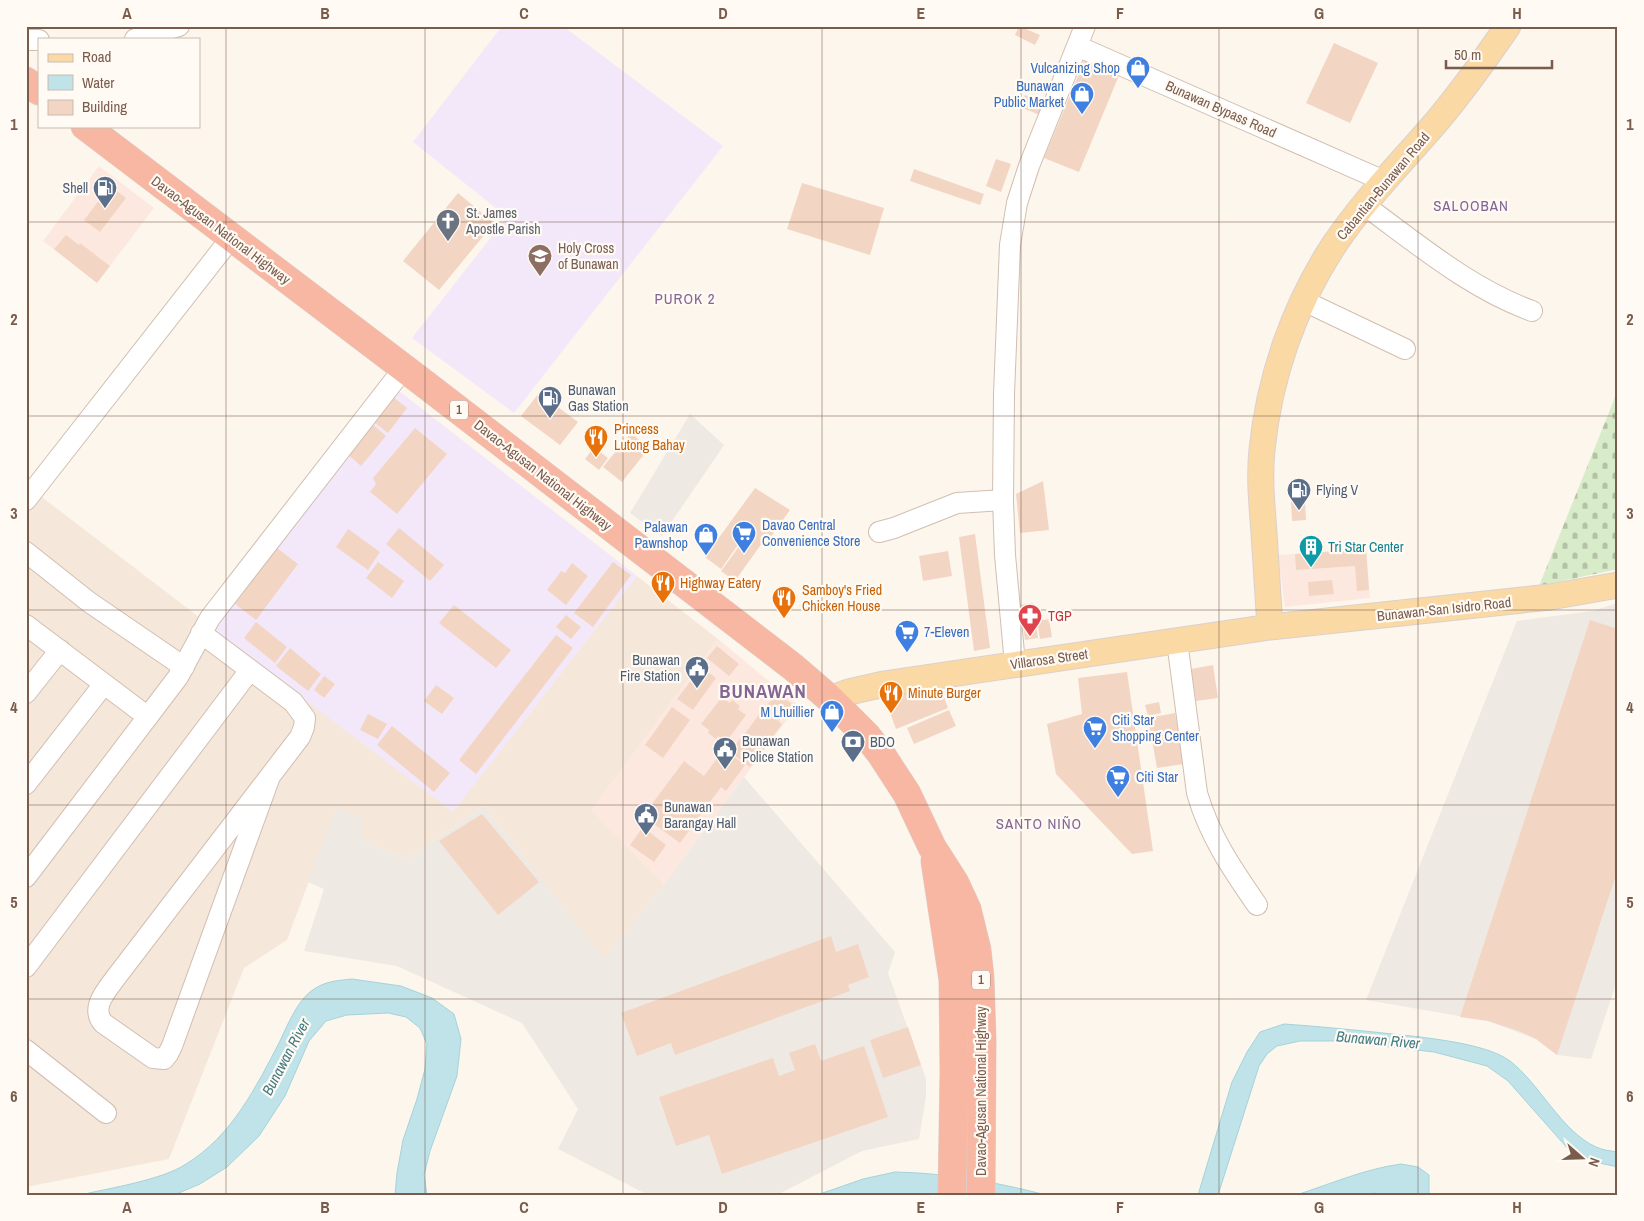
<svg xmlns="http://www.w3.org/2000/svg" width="1644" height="1221" font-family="'Archivo Narrow',sans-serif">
	<defs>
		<pattern id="cemetery-stones" width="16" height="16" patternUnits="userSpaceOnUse" patternTransform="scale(1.25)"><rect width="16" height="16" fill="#d8ecc9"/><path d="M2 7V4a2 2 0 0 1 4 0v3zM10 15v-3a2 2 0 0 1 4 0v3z" fill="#b4c2a5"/></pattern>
	</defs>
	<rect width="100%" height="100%" fill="#fdf6ec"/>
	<!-- residential -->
	<path fill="#f5e8da" d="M26 485 453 811 637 576 718 639 592 810 664 884 604 960 484 806 407 859 364 842 336 809 287 940 244 968 169 1159 26 1187Z"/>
	<!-- commercial -->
	<path fill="#fde8e0" d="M99 166 154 208 97 283 43 241Z
		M1366 549 1370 598 1285 607 1278 555Z
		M718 639 798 705 664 884 592 810Z"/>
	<!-- industrial -->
	<path fill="#efe9e4" d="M690 414 724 445 662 536 630 513Z
		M1618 603V978L1591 1059 1557 1055 1536 1039 1488 1021 1366 1000 1517 621 1592 611Z
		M744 777 895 952 888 973 926 1079V1097L919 1139 862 1151 777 1195H648L558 1149 578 1109 522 1023 397 966 304 951 324 889 308 882 336 808 361 818 364 842 407 859 484 806 604 959 664 884Z"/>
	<!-- education -->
	<path fill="#f3e8fa" d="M502 26H563L723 146 514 413 412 338 507 217 413 142Z
		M394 387 637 576 453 812 209 627Z"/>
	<!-- cemetery -->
	<path fill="url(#cemetery-stones)" d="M1618 390V569L1539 586Z"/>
	<!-- water -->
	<path fill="#bfe3e8" stroke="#a5d3da" d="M352 979 401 986 432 998 454 1014 461 1039 457 1076 430 1151 424 1175 427 1195H395L397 1173 403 1140 417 1099 425 1069 427 1044 420 1028 406 1017 388 1013 347 1015 326 1021 309 1041 285 1096 259 1136 227 1167 200 1184 174 1195H80C110 1188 162 1180 186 1164 232 1136 256 1087 280 1041 287 1026 297 1002 310 992 324 981 335 981 352 979Z
		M1284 1024C1314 1026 1344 1029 1374 1032 1408 1036 1484 1041 1510 1061 1540 1084 1561 1131 1596 1147 1602 1150 1611 1151 1618 1152V1167L1590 1161 1569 1150 1508 1081 1487 1066 1434 1052 1339 1041H1300L1277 1046 1267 1054 1259 1066 1218 1195H1198L1232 1082 1247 1052 1260 1032Z
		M1401 1164 1418 1167 1429 1175V1195H1379L1375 1193 1367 1195H1296C1331 1184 1364 1169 1401 1164Z
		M895 1172C946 1173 996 1182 1046 1195H817L863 1179Z"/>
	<!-- building -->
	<path fill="#f3d5c3" d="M1019 26 1040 35 1035 45 1015 35Z
		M1334 43 1378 63 1350 123 1306 103Z
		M1085 59 1120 73 1079 172 1044 158Z
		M1025 95 1044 103 1040 115 1020 107Z
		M996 159 1011 164 1001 192 986 186Z
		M914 169 984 194 980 205 910 181Z
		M802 183 884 208 870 255 787 229Z
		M110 186 126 198 100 232 84 220Z
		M458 193 494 223 439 290 403 261Z
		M66 235 79 245 80 243 110 266 97 283 54 249Z
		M539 393 578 422 560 445 521 416Z
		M393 397 407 408 388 433 374 422Z
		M371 423 386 436 361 466 346 453Z
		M415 428 447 454 397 514 370 492 376 484 373 478Z
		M631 433 649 448 622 482 603 467Z
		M594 447 608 458 599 470 585 459Z
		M1043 481 1049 530 1020 533 1016 494Z
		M755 488 790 510 770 538 767 536 735 581 721 571 754 526 752 525 721 569 705 557Z
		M1305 501 1306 520 1292 521 1291 502Z
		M399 528 444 565 430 581 386 544Z
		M348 529 380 552 368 570 336 547Z
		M975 534 990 648 974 651 959 537Z
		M277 548 298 564 256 620 235 604Z
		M1366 549 1369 590 1357 591 1355 566 1296 570 1295 554Z
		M948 551 952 576 923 581 919 556Z
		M378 562 404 581 392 598 366 578Z
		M613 562 631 575 593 627 574 613Z
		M572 563 588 576 566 605 547 590 561 571 565 573Z
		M1332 580 1334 594 1309 596 1308 582Z
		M1033 603 1038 638 1025 640 1020 605Z
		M454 605 511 650 496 668 439 623Z
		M566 615 581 627 571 639 556 627Z
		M1049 619 1052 637 1040 639 1037 621Z
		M1590 620 1618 629V869L1557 1055 1536 1039 1519 1031 1488 1021 1460 1017Z
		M256 622 287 647 275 663 244 638Z
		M556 635 573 648 476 774 459 760Z
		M717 646 739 664 729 676 707 658Z
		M290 648 321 674 308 691 276 666Z
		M1213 665 1218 698 1196 701 1191 669Z
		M701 667 716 678 693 710 677 699Z
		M1127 672 1153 851 1132 854 1056 774 1047 724 1082 714 1078 678Z
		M324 676 335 684 324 698 314 690Z
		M939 683 948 708 896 729 883 694Z
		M436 685 454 698 442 714 424 701Z
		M777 693 792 704 779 721 764 709Z
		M722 697 730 703 732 700 740 706 738 709 746 715 726 742 718 736 716 739 708 733 709 730 701 724Z
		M1159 702 1161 713 1148 716 1145 705Z
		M672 707 690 720 663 758 645 745Z
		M763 709 782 724 763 750 744 735Z
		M949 710 956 726 914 744 907 728Z
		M1175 713 1184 764 1157 768 1148 718Z
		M368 714 387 724 378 739 360 730Z
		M392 726 450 773 434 792 377 745Z
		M742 736 761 751 750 767 730 752Z
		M724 749 745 765 726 791 721 787 680 843 643 816 684 761 704 776Z
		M482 814 539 882 498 915 439 841Z
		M643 827 666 845 654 862 630 845Z
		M831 936 836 952 858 944 869 977 848 985 850 991 675 1055 671 1043 637 1056 621 1013Z
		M908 1027 921 1065 883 1078 870 1040Z
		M815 1044 821 1061 864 1046 888 1117 722 1174 709 1135 676 1146 659 1097 773 1058 779 1076 795 1070 789 1053Z"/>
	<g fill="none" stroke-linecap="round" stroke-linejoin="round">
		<defs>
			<path id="minor" d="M135 39 179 26
				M26 40H39
				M1077 46 1384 181
				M1364 205C1418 244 1469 288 1532 311
				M1304 301 1405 349
				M26 500 231 238
				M879 532 894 528 957 503 1003 500
				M26 552 89 602 184 667
				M26 625 148 717
				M201 633 293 702 305 718 304 727 300 737 117 976C107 990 90 1007 103 1023L153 1058 164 1059 168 1054 172 1046 269 779
				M1177 641 1197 793C1209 835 1232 869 1257 905
				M1015 664 1005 555 1003 500 1004 394 1010 245 1017 203 1029 166 1085 26
				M26 693 60 650
				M26 784 104 684
				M26 877 178 677 210 618 404 368
				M26 967 250 670
				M26 1050 106 1113"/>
			<path id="major" d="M1270 627C1268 596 1266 564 1264 533 1262 505 1259 478 1262 450 1269 378 1294 306 1334 245 1364 200 1403 161 1438 120 1463 90 1486 58 1508 26
				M830 699 849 692 884 684 1270 627 1550 597 1618 585"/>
			<path id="highway" d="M26 81 39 91
				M85 126 417 378 793 667 830 699 867 736 881 754 907 794 932 847 955 883 967 909 977 950 980 978 982 1041 981 1195
				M935 861 953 980 954 1072 952 1195"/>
		</defs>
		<!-- minor casing -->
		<use href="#minor" stroke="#d1beb0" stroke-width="22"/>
		<!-- major casing -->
		<use href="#major" stroke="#dad1cd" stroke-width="27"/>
		<!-- highway casing -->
		<use href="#highway" stroke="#dad1cd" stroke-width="29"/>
		<!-- minor -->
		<use href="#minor" stroke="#fff" stroke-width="20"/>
		<!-- major -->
		<use href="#major" stroke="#fbd9a5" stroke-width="25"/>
		<!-- highway -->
		<use href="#highway" stroke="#f7b7a3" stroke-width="28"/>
	</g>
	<!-- grid -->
	<path fill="none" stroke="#7a5c4d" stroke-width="1" stroke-opacity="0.55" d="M226 26V1195M425 26V1195M623 26V1195M822 26V1195M1021 26V1195M1219 26V1195M1418 26V1195M26 222H1618M26 416H1618M26 610H1618M26 805H1618M26 999H1618"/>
	<!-- icons -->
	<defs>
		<symbol id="shop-pin" viewBox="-11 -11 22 30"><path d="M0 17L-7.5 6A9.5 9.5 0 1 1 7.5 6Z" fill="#3f7fe0" stroke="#fffaf3"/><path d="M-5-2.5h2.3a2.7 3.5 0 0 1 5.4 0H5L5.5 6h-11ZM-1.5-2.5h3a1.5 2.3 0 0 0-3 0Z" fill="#fff"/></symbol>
		<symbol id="fuel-pin" viewBox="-11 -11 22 30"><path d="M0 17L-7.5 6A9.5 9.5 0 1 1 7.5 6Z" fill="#5c6f8a" stroke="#fffaf3"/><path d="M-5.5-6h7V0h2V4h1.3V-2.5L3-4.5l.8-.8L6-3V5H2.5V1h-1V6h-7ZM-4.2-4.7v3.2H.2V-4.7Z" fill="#fff"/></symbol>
		<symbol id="church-pin" viewBox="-11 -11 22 30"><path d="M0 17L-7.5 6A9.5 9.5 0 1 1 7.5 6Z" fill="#6b7280" stroke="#fffaf3"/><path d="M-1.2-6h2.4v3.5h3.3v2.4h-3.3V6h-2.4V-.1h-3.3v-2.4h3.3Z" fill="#fff"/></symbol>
		<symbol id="school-pin" viewBox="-11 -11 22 30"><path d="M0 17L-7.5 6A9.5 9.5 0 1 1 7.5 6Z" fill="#8d6e63" stroke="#fffaf3"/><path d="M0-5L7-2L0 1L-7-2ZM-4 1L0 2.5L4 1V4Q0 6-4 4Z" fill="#fff"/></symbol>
		<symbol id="restaurant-pin" viewBox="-11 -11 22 30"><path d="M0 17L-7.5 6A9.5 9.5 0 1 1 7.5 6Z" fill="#e8710a" stroke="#fffaf3"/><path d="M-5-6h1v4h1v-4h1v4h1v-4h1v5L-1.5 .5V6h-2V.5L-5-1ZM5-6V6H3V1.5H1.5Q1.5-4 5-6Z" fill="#fff"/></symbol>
		<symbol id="supermarket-pin" viewBox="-11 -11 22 30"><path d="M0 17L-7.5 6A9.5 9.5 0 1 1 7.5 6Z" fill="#3f7fe0" stroke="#fffaf3"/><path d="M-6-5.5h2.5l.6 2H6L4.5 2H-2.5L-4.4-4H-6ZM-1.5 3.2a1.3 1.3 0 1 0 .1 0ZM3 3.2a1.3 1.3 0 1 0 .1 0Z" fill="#fff"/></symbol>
		<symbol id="building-pin" viewBox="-11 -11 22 30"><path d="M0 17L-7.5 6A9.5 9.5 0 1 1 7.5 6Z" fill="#0f9aa8" stroke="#fffaf3"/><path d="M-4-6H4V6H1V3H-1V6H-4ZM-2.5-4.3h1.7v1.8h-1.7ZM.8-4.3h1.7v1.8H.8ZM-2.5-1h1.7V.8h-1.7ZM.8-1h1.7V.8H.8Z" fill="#fff"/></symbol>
		<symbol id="pharmacy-pin" viewBox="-11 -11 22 30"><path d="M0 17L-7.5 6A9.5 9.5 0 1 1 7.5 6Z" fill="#e0444e" stroke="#fffaf3"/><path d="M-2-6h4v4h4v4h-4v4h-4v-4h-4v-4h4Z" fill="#fff"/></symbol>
		<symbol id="civic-pin" viewBox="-11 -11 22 30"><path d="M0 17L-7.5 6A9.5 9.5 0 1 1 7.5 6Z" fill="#5c6f8a" stroke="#fffaf3"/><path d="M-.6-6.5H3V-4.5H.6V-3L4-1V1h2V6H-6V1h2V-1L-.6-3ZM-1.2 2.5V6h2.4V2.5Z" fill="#fff"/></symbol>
		<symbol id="bank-pin" viewBox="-11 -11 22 30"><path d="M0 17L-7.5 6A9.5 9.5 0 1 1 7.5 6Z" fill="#5c6f8a" stroke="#fffaf3"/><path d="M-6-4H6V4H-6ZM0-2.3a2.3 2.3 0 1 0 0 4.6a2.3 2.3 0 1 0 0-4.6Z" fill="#fff"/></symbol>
	</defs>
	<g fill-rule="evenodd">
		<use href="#shop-pin" x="1124" y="54" width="28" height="38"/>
		<use href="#shop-pin" x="1068" y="80" width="28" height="38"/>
		<use href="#fuel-pin" x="91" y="174" width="28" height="38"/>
		<use href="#church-pin" x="434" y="207" width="28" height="38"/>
		<use href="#school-pin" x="526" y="242" width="28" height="38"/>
		<use href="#fuel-pin" x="536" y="384" width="28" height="38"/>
		<use href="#restaurant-pin" x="582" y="423" width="28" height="38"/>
		<use href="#fuel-pin" x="1285" y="476" width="28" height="38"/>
		<use href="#supermarket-pin" x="730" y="519" width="28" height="38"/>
		<use href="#shop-pin" x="692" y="521" width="28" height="38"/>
		<use href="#building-pin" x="1297" y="533" width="28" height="38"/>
		<use href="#restaurant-pin" x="649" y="569" width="28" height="38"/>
		<use href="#restaurant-pin" x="770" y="584" width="28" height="38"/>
		<use href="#pharmacy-pin" x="1016" y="602" width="28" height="38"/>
		<use href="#supermarket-pin" x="893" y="618" width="28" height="38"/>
		<use href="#civic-pin" x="683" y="654" width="28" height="38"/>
		<use href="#restaurant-pin" x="877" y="679" width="28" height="38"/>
		<use href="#shop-pin" x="818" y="698" width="28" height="38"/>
		<use href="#supermarket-pin" x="1081" y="714" width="28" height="38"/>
		<use href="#bank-pin" x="839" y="728" width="28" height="38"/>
		<use href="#civic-pin" x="711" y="735" width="28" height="38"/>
		<use href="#supermarket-pin" x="1104" y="763" width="28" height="38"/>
		<use href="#civic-pin" x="632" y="801" width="28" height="38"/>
	</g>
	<g text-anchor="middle" stroke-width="4.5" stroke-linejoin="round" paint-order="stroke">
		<!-- shield labels -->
		<g fill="#fffaf3" stroke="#a28b7f" stroke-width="1">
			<rect x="450" y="400.5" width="18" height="19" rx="4"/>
			<rect x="972" y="970.5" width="18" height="19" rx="4"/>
		</g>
		<g font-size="12" font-weight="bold" fill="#7a5c4d">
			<text x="459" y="414">1</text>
			<text x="981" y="984">1</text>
		</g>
		<!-- shop labels -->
		<g font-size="14" fill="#366cbe" stroke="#fffaf3" text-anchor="end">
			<text x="1120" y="73">Vulcanizing Shop</text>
			<text x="1064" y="91">Bunawan<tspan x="1064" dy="16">Public Market</tspan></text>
			<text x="762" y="530" text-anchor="start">Davao Central<tspan x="762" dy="16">Convenience Store</tspan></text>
			<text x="688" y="532">Palawan<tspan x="688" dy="16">Pawnshop</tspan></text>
			<text x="924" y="637" text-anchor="start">7-Eleven</text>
			<text x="814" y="717">M Lhuillier</text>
			<text x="1112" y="725" text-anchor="start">Citi Star<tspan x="1112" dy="16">Shopping Center</tspan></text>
			<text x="1136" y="782" text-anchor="start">Citi Star</text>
		</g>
		<!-- street labels -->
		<g font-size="14" fill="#7a5c4d" stroke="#fffaf3">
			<text transform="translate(1221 109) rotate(24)" y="5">Bunawan Bypass Road</text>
			<text transform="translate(1383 186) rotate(-50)" y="5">Cabantian-Bunawan Road</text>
			<text transform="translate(221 230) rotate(37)" y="5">Davao-Agusan National Highway</text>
			<text transform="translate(543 475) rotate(38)" y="5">Davao-Agusan National Highway</text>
			<text transform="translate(1444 609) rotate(-6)" y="5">Bunawan-San Isidro Road</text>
			<text transform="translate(1049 659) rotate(-8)" y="5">Villarosa Street</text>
			<text transform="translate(981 1091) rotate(-90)" y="5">Davao-Agusan National Highway</text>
		</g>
		<!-- service labels -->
		<g font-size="14" fill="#4e5e75" stroke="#fffaf3" text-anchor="start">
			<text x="88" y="193" text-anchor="end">Shell</text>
			<text x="568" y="395">Bunawan<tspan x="568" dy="16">Gas Station</tspan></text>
			<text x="1316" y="495">Flying V</text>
			<text x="680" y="665" text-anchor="end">Bunawan<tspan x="680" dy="16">Fire Station</tspan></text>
			<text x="742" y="746">Bunawan<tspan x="742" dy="16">Police Station</tspan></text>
			<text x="870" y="747">BDO</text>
			<text x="664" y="812">Bunawan<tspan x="664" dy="16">Barangay Hall</tspan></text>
		</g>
		<!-- worship labels -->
		<g font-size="14" fill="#5b616d" stroke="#fffaf3" text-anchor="start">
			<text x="466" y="218">St. James<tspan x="466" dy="16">Apostle Parish</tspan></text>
		</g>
		<!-- education labels -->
		<g font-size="14" fill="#785e54" stroke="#fffaf3" text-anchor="start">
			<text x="558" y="253">Holy Cross<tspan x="558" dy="16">of Bunawan</tspan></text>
		</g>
		<!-- food labels -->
		<g font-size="14" fill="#c56008" stroke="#fffaf3" text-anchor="start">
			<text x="614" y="434">Princess<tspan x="614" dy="16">Lutong Bahay</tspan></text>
			<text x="680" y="588">Highway Eatery</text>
			<text x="802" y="595">Samboy's Fried<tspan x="802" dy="16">Chicken House</tspan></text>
			<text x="908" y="698">Minute Burger</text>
		</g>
		<!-- culture labels -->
		<g font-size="14" fill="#0d838f" stroke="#fffaf3" text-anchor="start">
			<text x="1328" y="552">Tri Star Center</text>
		</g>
		<!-- health labels -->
		<g font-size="14" fill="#be3a42" stroke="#fffaf3" text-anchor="start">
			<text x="1048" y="621">TGP</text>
		</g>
		<!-- neighbourhood labels -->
		<g font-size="15" letter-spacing="1" fill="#846695" stroke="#fffaf3">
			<text x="1471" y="211">SALOOBAN</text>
			<text x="685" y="304">PUROK 2</text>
			<text x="1039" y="829">SANTO NIÑO</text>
		</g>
		<!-- water labels -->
		<g font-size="15" font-style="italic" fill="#437c86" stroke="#fffaf3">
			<text transform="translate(1378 1040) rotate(5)" y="5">Bunawan River</text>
			<text transform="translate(286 1057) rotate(-62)" y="5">Bunawan River</text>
		</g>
		<!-- district labels -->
		<g font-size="19" font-weight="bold" letter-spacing="1" fill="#846695" stroke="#fffaf3">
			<text x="763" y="698">BUNAWAN</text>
		</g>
	</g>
	<!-- border -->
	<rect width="1644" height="1221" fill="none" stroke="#fffaf3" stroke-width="55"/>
	<!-- legend -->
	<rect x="38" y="38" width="162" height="90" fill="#fffaf3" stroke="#cabbb1"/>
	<rect x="48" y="54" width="25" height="8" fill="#fbd9a5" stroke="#cabbb1"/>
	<text x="82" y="62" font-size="15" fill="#7a5c4d">Road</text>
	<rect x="48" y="75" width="25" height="15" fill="#bfe3e8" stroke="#cabbb1"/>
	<text x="82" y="88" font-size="15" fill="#7a5c4d">Water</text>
	<rect x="48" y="100" width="25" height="15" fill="#f3d5c3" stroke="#cabbb1"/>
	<text x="82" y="112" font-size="15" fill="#7a5c4d">Building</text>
	<!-- north arrow -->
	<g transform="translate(1582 1158) rotate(110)" stroke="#fffaf3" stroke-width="4" paint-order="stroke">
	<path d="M0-4L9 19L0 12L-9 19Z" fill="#7a5c4d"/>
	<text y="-8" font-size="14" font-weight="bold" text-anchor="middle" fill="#7a5c4d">N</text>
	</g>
	<!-- scale -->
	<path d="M1446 60v8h106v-8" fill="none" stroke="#7a5c4d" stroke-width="2.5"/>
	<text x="1454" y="60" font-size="15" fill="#7a5c4d" stroke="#fffaf3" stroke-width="4" paint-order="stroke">50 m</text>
	<rect x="28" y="28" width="1588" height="1166" fill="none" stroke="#7a5c4d" stroke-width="2"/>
	<g font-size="16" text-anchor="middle" font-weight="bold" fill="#7a5c4d">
		<text x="127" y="19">A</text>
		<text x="325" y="19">B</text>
		<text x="524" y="19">C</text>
		<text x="723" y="19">D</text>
		<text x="921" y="19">E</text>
		<text x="1120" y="19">F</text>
		<text x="1319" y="19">G</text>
		<text x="1517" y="19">H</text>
		<text x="14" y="130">1</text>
		<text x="1630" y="130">1</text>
		<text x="14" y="325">2</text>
		<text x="1630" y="325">2</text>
		<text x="14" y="519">3</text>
		<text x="1630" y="519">3</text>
		<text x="14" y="713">4</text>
		<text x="1630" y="713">4</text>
		<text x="14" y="908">5</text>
		<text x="1630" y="908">5</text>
		<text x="14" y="1102">6</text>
		<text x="1630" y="1102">6</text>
		<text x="127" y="1213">A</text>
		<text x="325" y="1213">B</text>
		<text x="524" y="1213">C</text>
		<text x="723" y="1213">D</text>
		<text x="921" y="1213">E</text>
		<text x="1120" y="1213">F</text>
		<text x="1319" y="1213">G</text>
		<text x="1517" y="1213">H</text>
	</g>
</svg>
